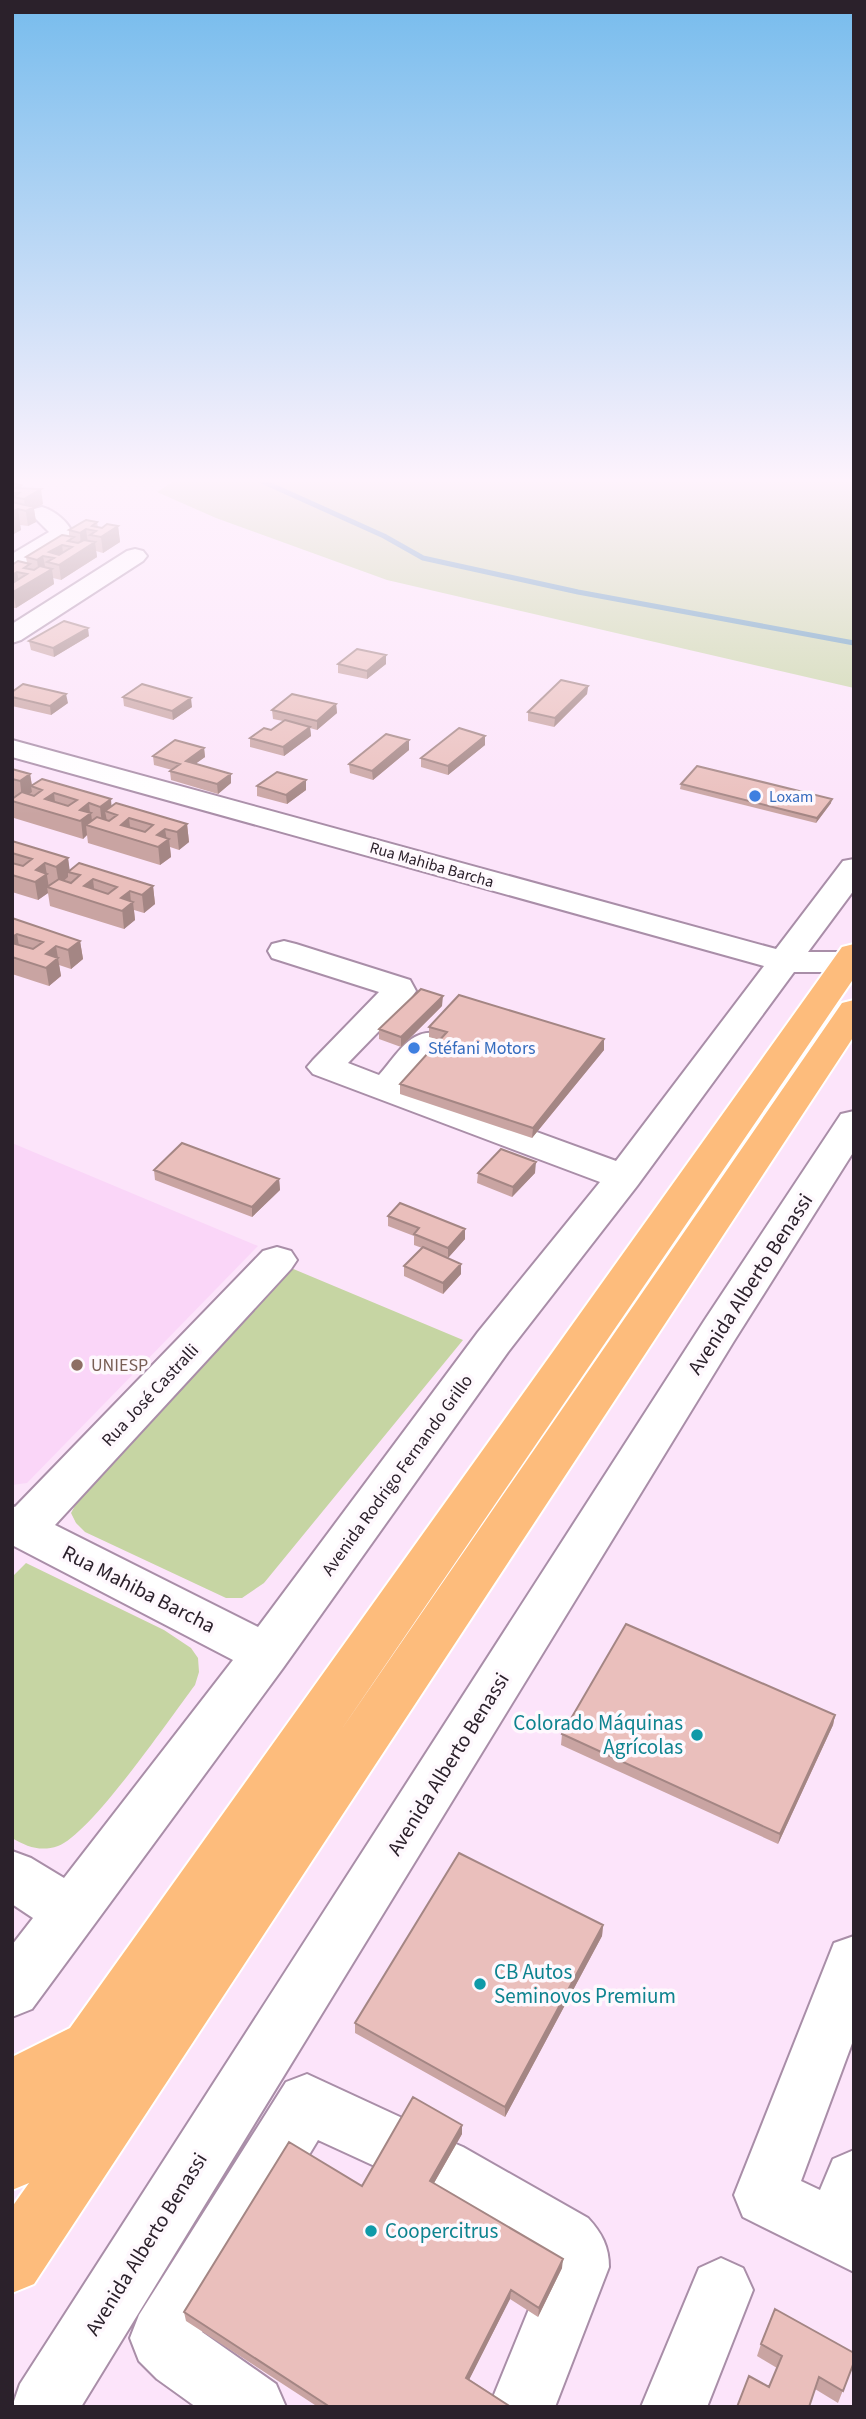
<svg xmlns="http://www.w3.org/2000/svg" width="866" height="2419" font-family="'Source Sans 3',sans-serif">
	<rect width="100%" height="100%" fill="#fce4fa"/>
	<!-- built -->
	<path fill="#fad6f8" d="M12 1143 258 1246 27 1483 12 1485Z"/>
	<!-- green -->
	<path fill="#c6d5a3" d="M159 477H854V688L387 580 216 518 157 492 174 481Z
		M291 1268 463 1340 264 1583 242 1598H226L85 1532 76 1523 71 1513 77 1502Z
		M26 1563 164 1630 191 1648 198 1658 199 1672 195 1685C170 1718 91 1834 58 1846 41 1852 27 1847 12 1838V1577Z"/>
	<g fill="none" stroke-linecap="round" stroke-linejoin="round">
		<!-- stream -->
		<path stroke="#5a95b8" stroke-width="5" d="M253 477 384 536 423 558 578 592 854 643"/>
		<defs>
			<path id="minor" d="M42 507C54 510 70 523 73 535L69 540 20 569 12 571V554L49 532 31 514 34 509Z
				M135 549 143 551 147 556 143 561 21 640 12 643V624L127 551Z
				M12 740 776 949 843 861 854 859V890L808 952H854V972H794L637 1186 508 1352 283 1668 32 2009 12 2017V1945L33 1918 12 1904V1851L31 1858 64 1878 233 1660 12 1545V1506L15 1507 263 1251 277 1247 291 1251 297 1260 291 1269 55 1525 258 1627 478 1332 600 1182 313 1074 307 1067 313 1060 379 992 272 958 268 951 272 944 284 941 296 944 410 980 416 991 411 998 348 1063 379 1075C397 1055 411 1026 440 1034L445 1041 408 1085 616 1161 764 966 12 757Z
				M854 1111V1151L734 1341 81 2407H12L20 2384 704 1321 841 1114Z
				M854 1936V2038L801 2181 820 2190 833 2159 854 2150V2272L743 2217 734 2195 834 1943Z
				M307 2074 413 2123 421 2147 442 2138 463 2147 588 2218C602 2233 609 2247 609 2267L555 2407H489L547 2265 421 2189 413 2165 392 2174 318 2140 202 2332 276 2384 286 2407H196L157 2379 139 2361 130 2338 139 2315 286 2082Z
				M721 2258 743 2268 753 2290 707 2407H641L699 2268Z"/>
			<path id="major" d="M854 944V978L339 1733 842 1003 854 1000V1036L34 2284 12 2293V2207L29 2183 12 2190V2057L70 2028 842 947Z"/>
		</defs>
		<!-- minor casing -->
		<use href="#minor" stroke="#a98ea8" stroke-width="4"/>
		<!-- major casing -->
		<use href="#major" stroke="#fff" stroke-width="4"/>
		<!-- minor -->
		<use href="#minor" fill="#fff" fill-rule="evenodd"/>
		<!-- major -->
		<use href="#major" fill="#fdbc7c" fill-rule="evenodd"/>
	</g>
	<!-- wall -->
	<path fill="#c9a4a2" d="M12 483 21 485 22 488 43 504 34 509 36 522 28 526 20 525 21 530 12 535Z
		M97 522 98 527 102 528 118 526 120 542 103 553 96 551 97 557 61 580 53 578 54 584 16 608H12V565L27 563 26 557 69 537V530Z
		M89 636 54 657 31 650 29 641Z
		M338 664H386L367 679 338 673Z
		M588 686 587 694 554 727 528 721V712Z
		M12 692 68 703 51 715 12 706Z
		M123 697 192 707 173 720 124 706Z
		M336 704 337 713 317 730 310 728 311 736 284 756 250 747V738L271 730 283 721 273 719 272 710Z
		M485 736V745L448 775 421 767V758Z
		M409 740V750L373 780 350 773 349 764Z
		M204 748 205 757 195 764 231 774V783L218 794 171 780 170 771 172 770 154 765 153 756Z
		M12 769 30 774 32 785 112 807 187 824 189 842 179 850 170 847 171 857 160 865 88 843 87 835 83 839 14 818 12 796 13 799 16 797 12 796Z
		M306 780V790L287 804 257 796V786Z
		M681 784 831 803 816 823 680 789Z
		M12 841 68 858 69 870 153 886 155 904 144 913 134 910 135 920 124 929 50 906 48 893 38 900 12 892Z
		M12 918 80 941 83 959 71 969 59 965 61 976 49 986 12 974Z
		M442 1006 401 1047 379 1039V1029Z
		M429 1027 604 1050 532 1138 400 1094V1084L440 1040 429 1037Z
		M154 1170 279 1179 280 1190 252 1217 155 1180Z
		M478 1173H535L512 1197 477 1183Z
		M388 1216 465 1229V1239L448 1258 461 1264V1274L443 1294 404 1276V1266L422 1248 414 1245V1236L388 1226Z
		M835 1715 833 1725 778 1844 561 1745 562 1734Z
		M603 1925 602 1936 505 2117 355 2033V2023Z
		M462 2125V2134L434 2183 562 2268 538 2317 510 2299 469 2379 511 2407H318L186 2321 184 2312 362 2186Z
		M761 2344 854 2362 838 2403 815 2389 769 2387 777 2368 757 2356Z"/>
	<!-- shaded-wall -->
	<path fill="#a48684" d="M41 489 43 504 34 509 36 522 28 526 24 499Z
		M18 509 21 530 12 535V512Z
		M118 526 120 542 103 553 101 537Z
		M86 529 88 544 81 548 80 533Z
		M95 542 97 557 61 580 59 565Z
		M62 545 64 560 54 558 49 552Z
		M43 556 46 571 39 575 37 560Z
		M52 569 54 584 16 608 13 592Z
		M17 572 20 587 12 592V575Z
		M88 628 89 636 54 657 53 648Z
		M386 655V664L367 679V671Z
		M588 686 587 694 554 727 555 718Z
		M66 694 68 703 51 715 50 706Z
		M191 698 192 707 173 720 172 711Z
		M336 704 337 713 317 730V721Z
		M310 727 311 736 284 756 283 747Z
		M485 736V745L448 775V766Z
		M409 740V750L373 780 372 771Z
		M204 748 205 757 187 770 186 761Z
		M30 774 32 787 31 786 32 792 22 799 20 781Z
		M231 774V783L218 794 217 784Z
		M306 780V790L287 804 286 795Z
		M54 793 56 811 45 799Z
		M111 799 112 813 105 811 107 821 102 824 100 807Z
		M832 799 831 803 816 823 817 818Z
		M89 803 90 814 91 813 93 828 86 825 87 835 83 839 80 810Z
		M129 818 131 836 121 825Z
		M187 824 189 842 179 850 177 832Z
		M165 829 167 841 169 839 171 857 160 865 157 835Z
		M68 858 70 872H68V877L59 885 56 867Z
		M45 863 49 888 47 887 48 893 38 900 35 882 36 870Z
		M93 879 95 897 84 886Z
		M153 886 155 904 144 913 142 895Z
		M130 891 131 903 133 902 135 920 124 929 121 898Z
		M17 934 20 952 12 957V937Z
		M80 941 83 959 71 969 68 950Z
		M56 946 61 976 49 986 46 968V954Z
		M443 996 442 1006 401 1047V1037Z
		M604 1039V1050L532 1138 533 1128Z
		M536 1162 535 1173 512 1197 513 1187Z
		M279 1179 280 1190 252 1217V1207Z
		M465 1229V1239L448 1258V1248Z
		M461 1264V1274L443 1294V1283Z
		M835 1715 833 1725 778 1844 780 1834Z
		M603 1925 602 1936 505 2117V2107Z
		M462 2125V2134L430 2190V2181Z
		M563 2259 562 2268 538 2317 539 2308Z
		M511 2290 510 2299 466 2386V2378Z"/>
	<!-- building -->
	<path fill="#eabfbc" stroke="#a48684" stroke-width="2" fill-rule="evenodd" d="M12 483 21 485 15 488 41 489 24 499 13 497 19 493H12Z
		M12 502 34 507 26 511 18 509 12 512Z
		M86 520 97 522 92 526 102 528 107 524 118 526 101 537 90 535 96 531 86 529 80 533 69 530Z
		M62 535 74 537 68 541 78 543 84 540 95 542 59 565 47 562 54 558 43 556 37 560 26 557ZM62 545 72 547 59 555 49 552Z
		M18 561 30 564 24 568 34 570 40 566 52 569 13 592H12V581L14 582 27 574 17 572 12 575V565Z
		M64 621 88 628 53 648 29 641Z
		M357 649 386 655 367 671 338 664Z
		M561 680 588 686 555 718 528 712Z
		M23 684 66 694 50 706 12 697V692Z
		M142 684 191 698 172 711 123 697Z
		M292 694 336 704 317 721 272 710Z
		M285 720 310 727 283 747 250 738 264 728 271 730Z
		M459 728 485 736 448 766 421 758Z
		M386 734 409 740 372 771 349 764Z
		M175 740 204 748 186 761 231 774 217 784 170 771 180 764 153 756Z
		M697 766 832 799 817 818 681 784Z
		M12 769 30 774 20 781 12 779Z
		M277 772 306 780 286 795 257 786Z
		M42 779 111 799 100 807 89 803 80 810 91 813 80 821 12 801V799L22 792 34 796 42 790 31 786ZM54 793 64 796 77 800 68 806 45 799Z
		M116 803 187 824 177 832 165 829 157 835 169 839 158 847 86 825 97 817 109 821 117 815 105 811ZM129 818 153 825 145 832 121 825Z
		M12 841 68 858 56 867 45 863 36 870 47 874 35 882 12 875V863L23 866 32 859 12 853Z
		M79 863 153 886 142 895 130 891 121 898 133 902 122 911 47 887 59 879 71 883 80 875 68 872ZM93 879 117 887 108 894 84 886Z
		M12 918 80 941 68 950 56 946 46 954 58 958 46 968 12 957V943L33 949 43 942 17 934 12 937Z
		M421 989 443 996 401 1037 379 1029Z
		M459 995 604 1039 533 1128 400 1084 447 1032 429 1027Z
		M182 1143 279 1179 252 1207 154 1170Z
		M501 1149 536 1162 513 1187 478 1173Z
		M400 1203 465 1229 448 1248 414 1234 419 1228 388 1216Z
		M423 1247 461 1264 443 1283 404 1266Z
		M626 1624 835 1715 780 1834 562 1734Z
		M459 1853 603 1925 505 2107 355 2023Z
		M413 2097 462 2125 430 2181 563 2259 539 2308 511 2290 466 2378 511 2407H330L184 2312 289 2142 362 2186Z
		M775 2309 854 2353V2362L843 2391 819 2377 809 2407H737L749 2376 769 2387 782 2356 761 2344Z"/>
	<!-- sky -->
	<linearGradient id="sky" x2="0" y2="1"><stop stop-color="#77bced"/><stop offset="0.59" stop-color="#fef3fd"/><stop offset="1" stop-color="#fef3fd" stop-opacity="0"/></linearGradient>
	<rect width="866" height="815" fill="url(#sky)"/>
	<!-- markers -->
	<g fill="#3f7fe0" stroke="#fef8fd" stroke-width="2.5">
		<circle cx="755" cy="796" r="7"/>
		<circle cx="414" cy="1048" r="7"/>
	</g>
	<circle fill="#8d6e63" stroke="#fef8fd" stroke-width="2.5" cx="77" cy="1365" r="7"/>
	<g fill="#0f9aa8" stroke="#fef8fd" stroke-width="2.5">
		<circle cx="697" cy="1735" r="7"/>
		<circle cx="480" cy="1984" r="7"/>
		<circle cx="371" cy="2231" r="7"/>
	</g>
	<g text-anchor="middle" stroke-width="7" stroke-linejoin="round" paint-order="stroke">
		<!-- far-shop labels -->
		<g font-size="16" fill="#366cbe" stroke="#fef8fd" text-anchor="start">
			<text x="769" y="802">Loxam</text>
		</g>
		<!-- far-street labels -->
		<g font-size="16" fill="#2b212b" stroke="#fef8fd">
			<text transform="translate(432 864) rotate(16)" y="6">Rua Mahiba Barcha</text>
		</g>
		<!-- shop labels -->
		<g font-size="18" fill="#366cbe" stroke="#fef8fd" text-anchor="start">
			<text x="428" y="1054">Stéfani Motors</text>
		</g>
		<!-- education labels -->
		<g font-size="18" fill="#785e54" stroke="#fef8fd" text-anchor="start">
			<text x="91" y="1371">UNIESP</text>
		</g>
		<!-- street labels -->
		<g font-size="18" fill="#2b212b" stroke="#fef8fd">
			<text transform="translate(150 1395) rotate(-47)" y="6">Rua José Castralli</text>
			<text transform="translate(397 1475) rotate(-54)" y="6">Avenida Rodrigo Fernando Grillo</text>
		</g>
		<!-- near-street labels -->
		<g font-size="21" fill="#2b212b" stroke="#fef8fd">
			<text transform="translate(750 1284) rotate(-57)" y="7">Avenida Alberto Benassi</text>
			<text transform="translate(139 1589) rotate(27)" y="7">Rua Mahiba Barcha</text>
			<text transform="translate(448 1764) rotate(-58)" y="7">Avenida Alberto Benassi</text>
			<text transform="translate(146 2244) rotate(-58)" y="7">Avenida Alberto Benassi</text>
		</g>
		<!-- near-culture labels -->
		<g font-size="21" fill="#0d838f" stroke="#fef8fd" text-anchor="start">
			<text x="683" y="1730" text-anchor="end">Colorado Máquinas<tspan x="683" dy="24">Agrícolas</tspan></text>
			<text x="494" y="1979">CB Autos<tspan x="494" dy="24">Seminovos Premium</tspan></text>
			<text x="385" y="2238">Coopercitrus</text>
		</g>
	</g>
	<!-- border -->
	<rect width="866" height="2419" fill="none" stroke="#2b212b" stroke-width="28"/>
</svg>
